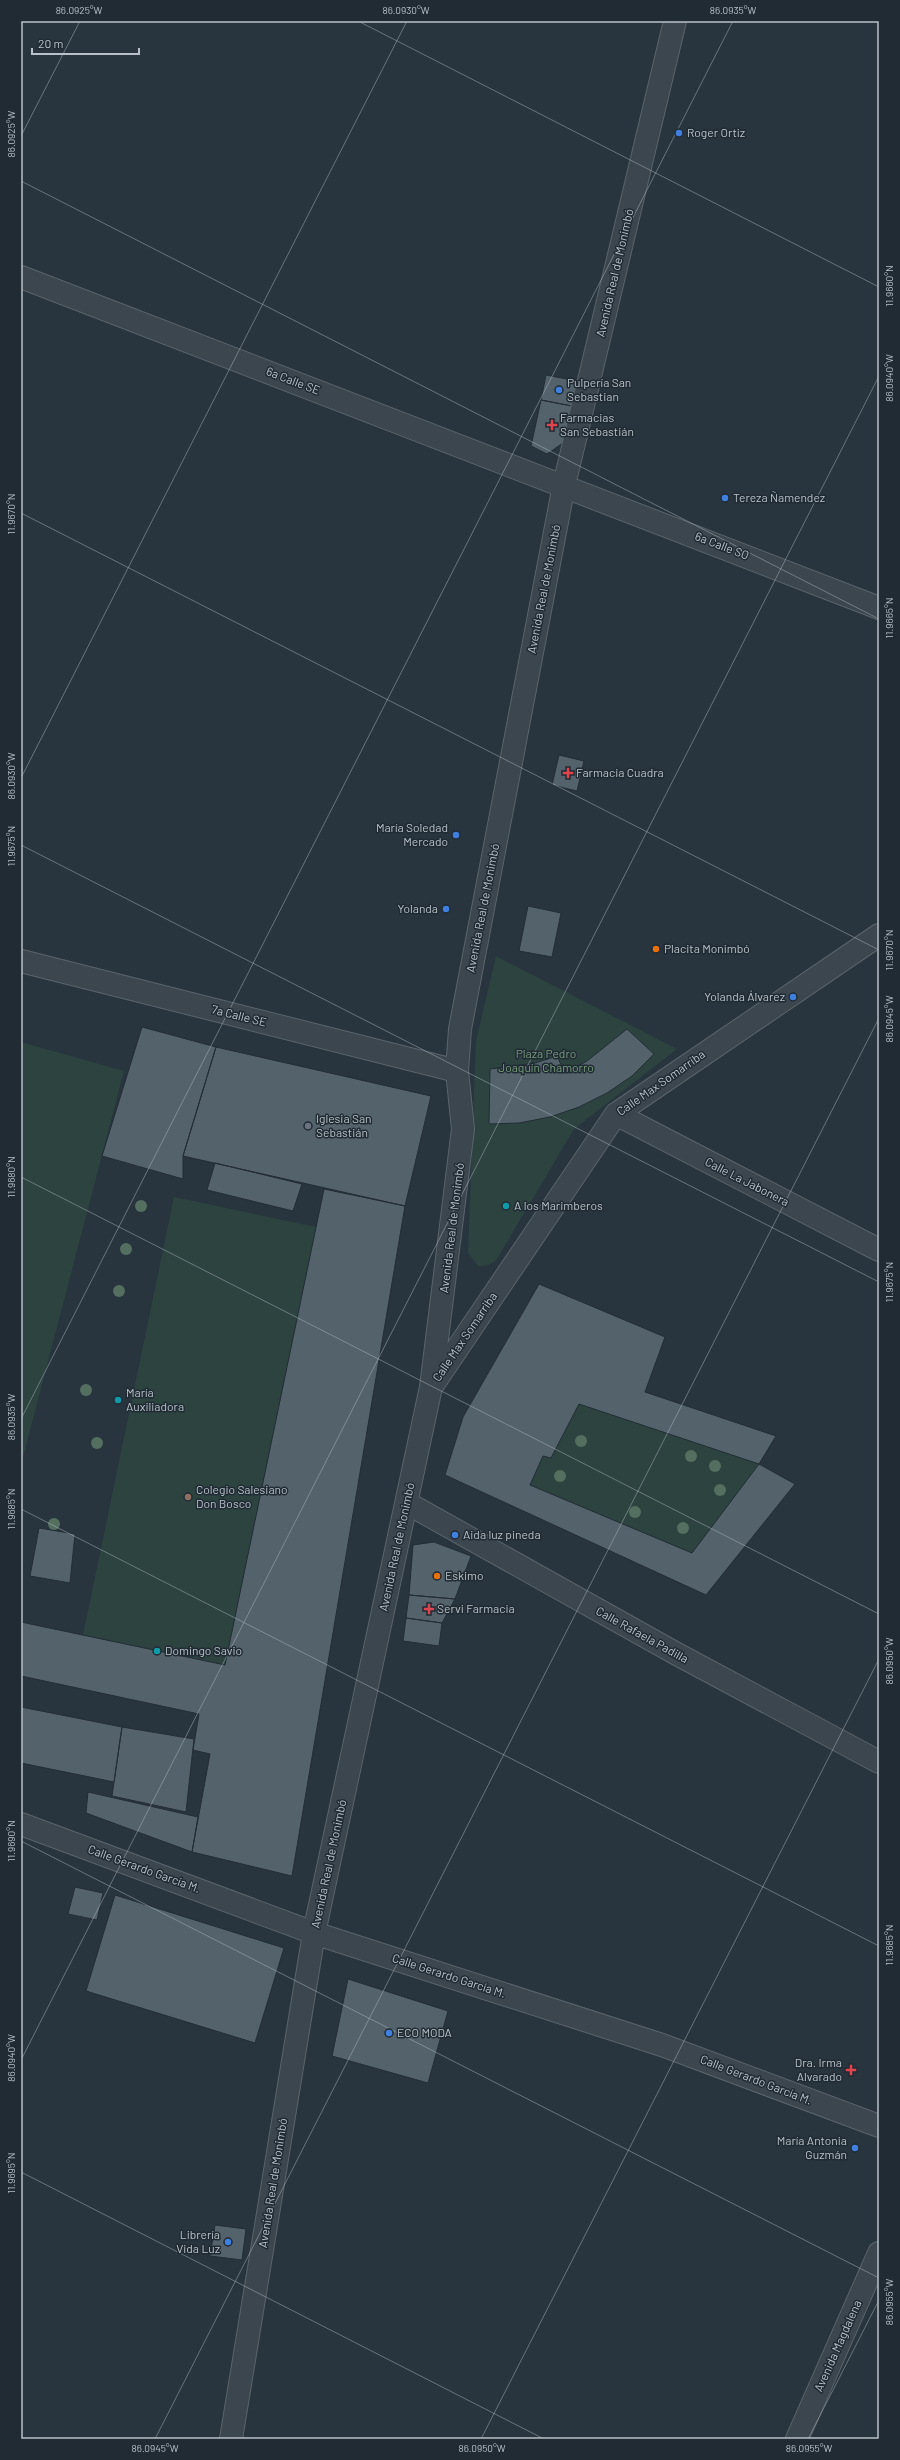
<svg xmlns="http://www.w3.org/2000/svg" width="900" height="2460" font-family="Barlow,sans-serif">
	<rect width="100%" height="100%" fill="#28353e"/>
	<!-- green -->
	<path fill="#2d4340" d="M496 956 677 1049 574 1129 498 1257C493 1265 487 1266 478 1266L468 1253 476 1041Z
		M21 1042 124 1071 21 1465Z
		M174 1197 316 1227 225 1665 83 1635Z
		M579 1404 759 1464 692 1553 530 1485 543 1456Z"/>
	<!-- building -->
	<path fill="#53626b" stroke="#232d36" fill-rule="evenodd" d="M546 375 577 381 572 406 541 400Z
		M541 400 572 406 563 443 547 454 531 446Z
		M559 755 584 761 577 791 552 785Z
		M528 906 561 913 552 957 519 951Z
		M142 1027 216 1047 183 1156V1179L102 1156Z
		M627 1029 654 1054 632 1076 607 1093 579 1107 550 1117 519 1123 489 1124 490 1069 535 1063 557 1056 565 1073 587 1061Z
		M216 1047 431 1096 405 1206 183 1156Z
		M215 1163 302 1184 293 1211 207 1190Z
		M324 1189 405 1206 292 1876 192 1852 210 1754 193 1750 199 1714 21 1676V1622L225 1665Z
		M539 1284 665 1337 645 1392 776 1436 759 1464 795 1484 706 1595 445 1475 463 1417ZM579 1404 759 1464 692 1553 530 1485 543 1456 551 1458Z
		M39 1528 75 1534 70 1583 30 1576Z
		M434 1542 471 1556 455 1599 409 1595 413 1545Z
		M409 1595 455 1599 442 1623 406 1618Z
		M406 1618 442 1623 439 1646 403 1641Z
		M21 1707 122 1727 114 1782 21 1763Z
		M122 1727 194 1739 186 1812 112 1796Z
		M88 1792 198 1817 192 1852 86 1813Z
		M75 1887 103 1893 97 1920 68 1914Z
		M115 1895 284 1948 255 2043 86 1991Z
		M348 1979 448 2011 428 2083 332 2056Z
		M215 2225 246 2229 242 2260 210 2256Z"/>
	<g fill="none" stroke-linecap="round" stroke-linejoin="round">
		<defs>
			<path id="minor" d="M21 277 879 608
				M21 961 457 1071
				M616 1114 879 1250
				M434 1383 616 1114 879 935
				M407 1503 675 1653 879 1762
				M21 1824 314 1933 662 2045 879 2126
				M231 2439 314 1933 431 1387 463 1129 457 1071 460 1029 564 485 675 21
				M797 2439 879 2253"/>
		</defs>
		<!-- minor casing -->
		<use href="#minor" stroke="#5a646c" stroke-width="24"/>
		<!-- minor -->
		<use href="#minor" stroke="#3c464e" stroke-width="22"/>
	</g>
	<!-- trees -->
	<g fill="#546e60">
		<circle cx="141" cy="1206" r="6"/>
		<circle cx="126" cy="1249" r="6"/>
		<circle cx="119" cy="1291" r="6"/>
		<circle cx="86" cy="1390" r="6"/>
		<circle cx="581" cy="1441" r="6"/>
		<circle cx="97" cy="1443" r="6"/>
		<circle cx="691" cy="1456" r="6"/>
		<circle cx="715" cy="1466" r="6"/>
		<circle cx="560" cy="1476" r="6"/>
		<circle cx="720" cy="1490" r="6"/>
		<circle cx="635" cy="1512" r="6"/>
		<circle cx="54" cy="1524" r="6"/>
		<circle cx="683" cy="1528" r="6"/>
	</g>
	<!-- ticks -->
	<path fill="none" stroke="#b8c1c9" stroke-width="1" stroke-opacity="0.45" d="M358 21 879 287M21 136 80 21M21 181 879 619M21 513 879 950M21 778 407 21M21 845 879 1282M21 1177 879 1614M21 1419 733 21M21 1509 879 1946M21 1841 879 2278M21 2060 879 376M21 2172 544 2439M155 2439 879 1018M481 2439 879 1659M808 2439 879 2300"/>
	<!-- markers -->
	<g fill="#3f7fe0" stroke="#202b34" stroke-width="1.5">
		<circle cx="679" cy="133" r="4"/>
		<circle cx="559" cy="390" r="4"/>
		<circle cx="725" cy="498" r="4"/>
		<circle cx="456" cy="835" r="4"/>
		<circle cx="446" cy="909" r="4"/>
		<circle cx="793" cy="997" r="4"/>
		<circle cx="455" cy="1535" r="4"/>
		<circle cx="389" cy="2033" r="4"/>
		<circle cx="855" cy="2148" r="4"/>
		<circle cx="228" cy="2242" r="4"/>
	</g>
	<g fill="#e0444e" stroke="#202b34" stroke-width="1.5">
		<path d="M550 419h4v4h4v4h-4v4h-4v-4h-4v-4h4z"/>
		<path d="M566 767h4v4h4v4h-4v4h-4v-4h-4v-4h4z"/>
		<path d="M427 1603h4v4h4v4h-4v4h-4v-4h-4v-4h4z"/>
		<path d="M849 2064h4v4h4v4h-4v4h-4v-4h-4v-4h4z"/>
	</g>
	<g fill="#e8710a" stroke="#202b34" stroke-width="1.5">
		<circle cx="656" cy="949" r="4"/>
		<circle cx="437" cy="1576" r="4"/>
	</g>
	<circle fill="#6b7280" stroke="#202b34" stroke-width="1.5" cx="308" cy="1126" r="4"/>
	<g fill="#0f9aa8" stroke="#202b34" stroke-width="1.5">
		<circle cx="506" cy="1206" r="4"/>
		<circle cx="118" cy="1400" r="4"/>
		<circle cx="157" cy="1651" r="4"/>
	</g>
	<circle fill="#8d6e63" stroke="#202b34" stroke-width="1.5" cx="188" cy="1497" r="4"/>
	<g text-anchor="middle" stroke-width="3" stroke-linejoin="round" paint-order="stroke">
		<!-- poi labels -->
		<g font-size="12" fill="#b8c1c9" stroke="#202b34" text-anchor="start">
			<text x="687" y="137">Roger Ortiz</text>
			<text x="567" y="387">Pulpería San<tspan x="567" dy="14">Sebastian</tspan></text>
			<text x="560" y="422">Farmacias<tspan x="560" dy="14">San Sebastián</tspan></text>
			<text x="733" y="502">Tereza Ñamendez</text>
			<text x="576" y="777">Farmacia Cuadra</text>
			<text x="448" y="832" text-anchor="end">María Soledad<tspan x="448" dy="14">Mercado</tspan></text>
			<text x="438" y="913" text-anchor="end">Yolanda</text>
			<text x="664" y="953">Placita Monimbó</text>
			<text x="785" y="1001" text-anchor="end">Yolanda Álvarez</text>
			<text x="316" y="1123">Iglesia San<tspan x="316" dy="14">Sebastián</tspan></text>
			<text x="514" y="1210">A los Marimberos</text>
			<text x="126" y="1397">María<tspan x="126" dy="14">Auxiliadora</tspan></text>
			<text x="196" y="1494">Colegio Salesiano<tspan x="196" dy="14">Don Bosco</tspan></text>
			<text x="463" y="1539">Aida luz pineda</text>
			<text x="445" y="1580">Eskimo</text>
			<text x="437" y="1613">Servi Farmacia</text>
			<text x="165" y="1655">Domingo Savio</text>
			<text x="397" y="2037">ECO MODA</text>
			<text x="842" y="2067" text-anchor="end">Dra. Irma<tspan x="842" dy="14">Alvarado</tspan></text>
			<text x="847" y="2145" text-anchor="end">María Antonia<tspan x="847" dy="14">Guzmán</tspan></text>
			<text x="220" y="2239" text-anchor="end">Librería<tspan x="220" dy="14">Vida Luz</tspan></text>
		</g>
		<!-- street labels -->
		<g font-size="12" fill="#b8c1c9" stroke="#202b34">
			<text transform="translate(615 273) rotate(-77)" y="4">Avenida Real de Monimbó</text>
			<text transform="translate(293 381) rotate(21)" y="4">6a Calle SE</text>
			<text transform="translate(722 546) rotate(21)" y="4">6a Calle SO</text>
			<text transform="translate(544 589) rotate(-79)" y="4">Avenida Real de Monimbó</text>
			<text transform="translate(483 908) rotate(-79)" y="4">Avenida Real de Monimbó</text>
			<text transform="translate(239 1016) rotate(14)" y="4">7a Calle SE</text>
			<text transform="translate(661 1083) rotate(-35)" y="4">Calle Max Somarriba</text>
			<text transform="translate(747 1182) rotate(27)" y="4">Calle La Jabonera</text>
			<text transform="translate(452 1228) rotate(-83)" y="4">Avenida Real de Monimbó</text>
			<text transform="translate(465 1337) rotate(-56)" y="4">Calle Max Somarriba</text>
			<text transform="translate(397 1547) rotate(-78)" y="4">Avenida Real de Monimbó</text>
			<text transform="translate(642 1635) rotate(29)" y="4">Calle Rafaela Padilla</text>
			<text transform="translate(329 1864) rotate(-78)" y="4">Avenida Real de Monimbó</text>
			<text transform="translate(144 1869) rotate(20)" y="4">Calle Gerardo García M.</text>
			<text transform="translate(449 1976) rotate(18)" y="4">Calle Gerardo García M.</text>
			<text transform="translate(756 2080) rotate(21)" y="4">Calle Gerardo García M.</text>
			<text transform="translate(273 2183) rotate(-81)" y="4">Avenida Real de Monimbó</text>
			<text transform="translate(838 2346) rotate(-66)" y="4">Avenida Magdalena</text>
		</g>
		<!-- park labels -->
		<g font-size="12" fill="#789d7b" stroke="#202b34">
			<text x="546" y="1058">Plaza Pedro<tspan x="546" dy="14">Joaquín Chamorro</tspan></text>
		</g>
	</g>
	<!-- border -->
	<rect width="900" height="2460" fill="none" stroke="#202b34" stroke-width="44"/>
	<!-- scale -->
	<path d="M32 48v6h107v-6" fill="none" stroke="#b8c1c9" stroke-width="2"/>
	<text x="38" y="48" font-size="12" fill="#b8c1c9" stroke="#202b34" stroke-width="3" paint-order="stroke">20 m</text>
	<rect x="22" y="22" width="856" height="2416" fill="none" stroke="#b8c1c9" stroke-width="1.5"/>
	<g font-size="10" text-anchor="middle" fill="#b8c1c9">
		<text x="79" y="14">86.0925°W</text>
		<text x="406" y="14">86.0930°W</text>
		<text x="733" y="14">86.0935°W</text>
		<text transform="translate(11 134) rotate(-90)" y="4">86.0925°W</text>
		<text transform="translate(889 286) rotate(-90)" y="4">11.9660°N</text>
		<text transform="translate(889 378) rotate(-90)" y="4">86.0940°W</text>
		<text transform="translate(11 514) rotate(-90)" y="4">11.9670°N</text>
		<text transform="translate(889 618) rotate(-90)" y="4">11.9665°N</text>
		<text transform="translate(11 776) rotate(-90)" y="4">86.0930°W</text>
		<text transform="translate(11 846) rotate(-90)" y="4">11.9675°N</text>
		<text transform="translate(889 950) rotate(-90)" y="4">11.9670°N</text>
		<text transform="translate(889 1019) rotate(-90)" y="4">86.0945°W</text>
		<text transform="translate(11 1177) rotate(-90)" y="4">11.9680°N</text>
		<text transform="translate(889 1282) rotate(-90)" y="4">11.9675°N</text>
		<text transform="translate(11 1417) rotate(-90)" y="4">86.0935°W</text>
		<text transform="translate(11 1509) rotate(-90)" y="4">11.9685°N</text>
		<text transform="translate(889 1661) rotate(-90)" y="4">86.0950°W</text>
		<text transform="translate(11 1841) rotate(-90)" y="4">11.9690°N</text>
		<text transform="translate(889 1945) rotate(-90)" y="4">11.9685°N</text>
		<text transform="translate(11 2058) rotate(-90)" y="4">86.0940°W</text>
		<text transform="translate(11 2173) rotate(-90)" y="4">11.9695°N</text>
		<text transform="translate(889 2302) rotate(-90)" y="4">86.0955°W</text>
		<text x="155" y="2452">86.0945°W</text>
		<text x="482" y="2452">86.0950°W</text>
		<text x="809" y="2452">86.0955°W</text>
	</g>
</svg>
